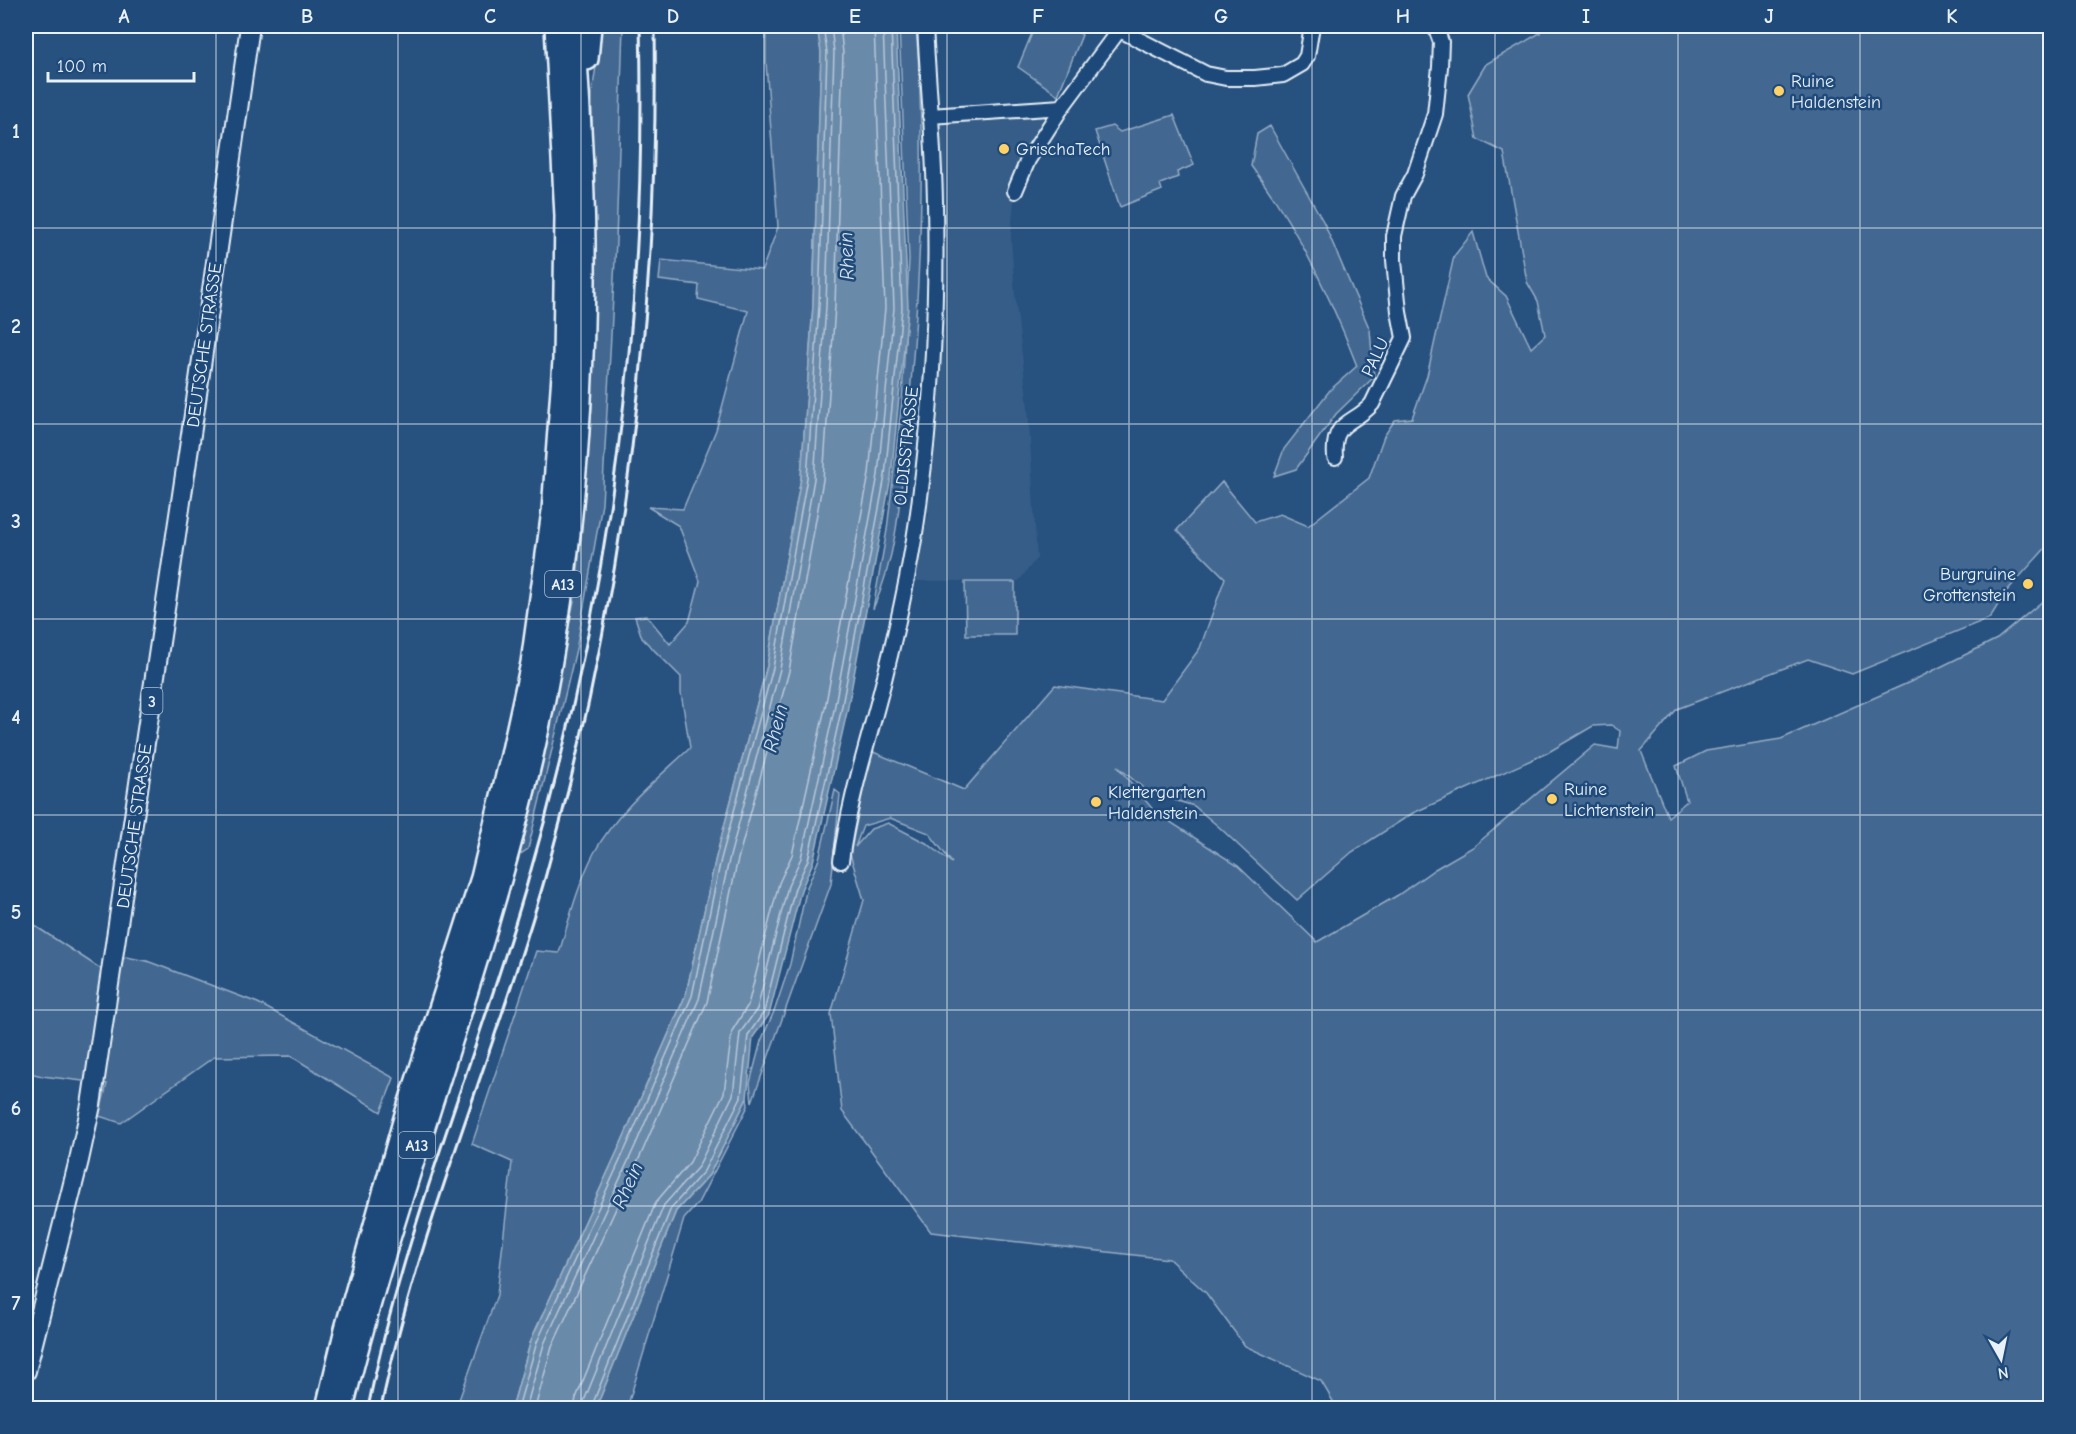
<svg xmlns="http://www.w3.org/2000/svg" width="2076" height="1434" font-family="'Comic Neue',sans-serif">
	<rect width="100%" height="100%" fill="#27517f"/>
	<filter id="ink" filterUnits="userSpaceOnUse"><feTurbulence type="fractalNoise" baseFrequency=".0167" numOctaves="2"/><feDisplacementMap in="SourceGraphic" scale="12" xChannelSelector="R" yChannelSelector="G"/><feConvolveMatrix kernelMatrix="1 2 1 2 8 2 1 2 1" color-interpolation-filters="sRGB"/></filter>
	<g filter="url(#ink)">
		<!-- built -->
		<path fill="#355d88" d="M1037 111 1047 126 1015 191 1011 236 1015 294 1028 406 1037 558 1019 581H912L929 514 923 499 936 121Z"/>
		<!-- green -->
		<path fill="#436891" stroke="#96acc4" stroke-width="1.5" fill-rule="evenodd" d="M602 26H623L616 241 602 504 577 645 528 849 519 855 576 592 592 407V93Z
			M766 26H817L821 52 813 305 801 478 767 666 716 857 686 994 622 1141 531 1340 512 1408H456L497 1295 512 1162 472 1144 536 951 559 953C569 920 578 884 594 853 617 811 656 780 690 748L681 693V677L642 638 635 617 647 616 670 644 689 622 700 581 679 526 648 507 683 509 716 430 748 311 698 299 699 285 659 280 661 260 762 270 778 227 766 63Z
			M899 26H916C927 158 920 294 907 426 901 488 899 552 873 609L887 530 902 400 909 259Z
			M1035 26H1069L1082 35 1058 95 1018 67Z
			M1541 26H2050V543L2005 593 1990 618 1852 674 1808 659 1677 709 1641 751 1668 817 1687 801 1676 766 1706 751 1781 739 1910 682 1997 639 2050 595V1408H1337L1321 1381 1245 1346 1206 1293 1169 1259 931 1232 842 1111 831 1014 864 900 850 854 871 751 964 790 1055 685 1162 700 1200 648 1225 578 1177 530 1222 482 1255 522 1280 514 1308 526 1369 478 1384 436 1395 420 1412 418 1427 376 1454 256 1473 232 1486 278 1506 296 1531 348 1545 335 1538 301 1527 282 1504 152 1477 139 1468 94 1486 64 1540 33ZM1611 725 1620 731 1618 749 1595 745 1473 847 1435 869 1398 895 1317 942 1238 866 1155 812 1117 766 1148 792 1194 806 1219 827 1297 900 1352 852 1413 813 1547 753 1593 726ZM890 818 929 833 952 863 928 844 888 823 871 829 855 847 863 826Z
			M1174 115 1194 165 1177 172 1178 177 1160 184 1162 190 1120 207 1095 131 1112 126 1120 132Z
			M1270 126 1324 223 1370 330 1374 377 1336 414 1296 469 1274 476 1284 449 1330 390 1357 366C1330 295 1297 226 1251 166L1257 134Z
			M965 582H1015V635H966Z
			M835 790 840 794 831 884 752 1102 750 1083 761 1041 775 1009 790 964 807 887 819 859Z
			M26 920 104 971 126 957 147 961 258 1003 394 1078 381 1112 291 1056 214 1057 121 1123 99 1116 107 1084 42 1076 26 1072Z
			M747 1098 748 1106 698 1203 684 1219 627 1408H596L676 1211 709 1175Z"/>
		<!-- water -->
		<path fill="#6b8aaa" stroke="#9db3c9" stroke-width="1.5" d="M817 26H896L908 308 891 477 847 712 813 862 801 890 769 1015 753 1037 747 1098 709 1175 676 1211 596 1408H512L531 1340 622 1141 686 994 716 857 767 666 801 478 813 305 821 52Z"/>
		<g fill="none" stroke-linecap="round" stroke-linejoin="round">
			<!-- shore -->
			<path stroke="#b6c8d9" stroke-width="1.5" d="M518 1408 537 1342 628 1143 692 996 721 859 773 668 807 478 819 306 827 52 823 26
				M526 1408 544 1344 635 1146 699 999 729 860 780 669 814 479 826 306 834 52 831 26
				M535 1408 552 1347 643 1150 707 1002 737 863 789 671 823 480 835 306 843 53 840 26
				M574 1408 576 1398 656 1202 690 1162 724 1093 732 1031 748 1005 779 883 792 855 825 708 869 474 885 308 874 26
				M583 1408 584 1401 664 1205 698 1167 733 1095 740 1033 757 1009 788 886 801 858 834 710 878 475 894 308 883 26
				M591 1408 671 1208 704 1171 741 1097 748 1035 764 1012 795 888 808 860 841 711 885 476 902 308 891 26"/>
			<defs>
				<path id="minor" d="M1120 30 1206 74 1226 78H1255L1283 75 1302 64 1307 56 1312 26
					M930 116 1062 107
					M1015 191 1028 160 1062 107 1122 26
					M1335 457C1332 419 1354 425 1372 404L1404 338 1399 312 1394 260V236L1403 196 1415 174 1435 114 1440 67 1441 42 1435 26
					M841 861C849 799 869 740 884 680 899 620 913 559 920 497 933 400 937 300 935 202 934 143 928 84 925 26"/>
				<path id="major" d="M26 1371 79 1160 91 1105 196 401 250 26"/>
				<path id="highway" d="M587 59 590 26
					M327 1408 346 1329 405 1118 482 878 512 755 532 663 553 511 564 361 566 216 556 26
					M342 1408C395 1190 480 980 531 760 567 604 582 442 584 281 585 196 579 110 574 26"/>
			</defs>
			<!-- minor casing -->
			<use href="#minor" stroke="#e8f1f8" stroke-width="18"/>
			<!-- major casing -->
			<use href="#major" stroke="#e8f1f8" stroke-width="22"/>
			<!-- highway casing -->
			<use href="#highway" stroke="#e8f1f8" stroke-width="26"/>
			<!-- minor -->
			<use href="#minor" stroke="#1f4a7a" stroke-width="14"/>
			<!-- major -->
			<use href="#major" stroke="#1f4a7a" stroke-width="18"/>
			<!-- highway -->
			<use href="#highway" stroke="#1f4a7a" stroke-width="21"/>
			<!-- rail -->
			<path stroke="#e8f1f8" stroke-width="3" d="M368 1408C404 1229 476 1060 527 884 608 606 648 315 640 26
				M381 1408C419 1227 494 1056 545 878 623 601 659 313 655 26"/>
		</g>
	</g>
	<!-- grid -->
	<path fill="none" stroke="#e8f1f8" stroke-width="1.5" stroke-opacity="0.55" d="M216 26V1408M398 26V1408M581 26V1408M764 26V1408M947 26V1408M1129 26V1408M1312 26V1408M1495 26V1408M1678 26V1408M1860 26V1408M26 228H2050M26 424H2050M26 619H2050M26 815H2050M26 1010H2050M26 1206H2050"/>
	<!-- markers -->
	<g fill="#ffd166" stroke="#1f4a7a" stroke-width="2">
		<circle cx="1779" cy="91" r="6"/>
		<circle cx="1004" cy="149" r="6"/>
		<circle cx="2028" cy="584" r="6"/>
		<circle cx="1552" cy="799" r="6"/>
		<circle cx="1096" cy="802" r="6"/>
	</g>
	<g text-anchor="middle" stroke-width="5" stroke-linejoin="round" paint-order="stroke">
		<!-- shield labels -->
		<g fill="#1f4a7a" stroke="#acbfd2" stroke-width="1.5">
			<rect x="545" y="571" width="36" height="26" rx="4.5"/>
			<rect x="141.5" y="688" width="21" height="26" rx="4.5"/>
			<rect x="399" y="1132" width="36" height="26" rx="4.5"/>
		</g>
		<g font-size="16" font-weight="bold" fill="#e8f1f8">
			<text x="563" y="590">A13</text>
			<text x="152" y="707">3</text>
			<text x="417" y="1151">A13</text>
		</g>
		<!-- poi labels -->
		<g font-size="18" fill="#e8f1f8" stroke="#1f4a7a" text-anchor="start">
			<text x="1791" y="87">Ruine<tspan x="1791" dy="21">Haldenstein</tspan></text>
			<text x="1016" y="155">GrischaTech</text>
			<text x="2016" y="580" text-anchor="end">Burgruine<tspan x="2016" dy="21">Grottenstein</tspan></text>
			<text x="1564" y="795">Ruine<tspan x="1564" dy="21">Lichtenstein</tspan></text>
			<text x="1108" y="798">Klettergarten<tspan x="1108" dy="21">Haldenstein</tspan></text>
		</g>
		<!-- street labels -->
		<g font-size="18" fill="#e8f1f8" stroke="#1f4a7a">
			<text transform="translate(204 345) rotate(-82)" y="6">DEUTSCHE STRASSE</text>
			<text transform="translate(1375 357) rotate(-65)" y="6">PALU</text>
			<text transform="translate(906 446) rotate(-84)" y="6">OLDISSTRASSE</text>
			<text transform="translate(134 826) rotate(-82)" y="6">DEUTSCHE STRASSE</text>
		</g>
		<!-- water labels -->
		<g font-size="20" font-style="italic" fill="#d5e2ec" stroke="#1f4a7a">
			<text transform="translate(846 256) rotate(-92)" y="7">Rhein</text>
			<text transform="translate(775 728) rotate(-76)" y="7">Rhein</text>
			<text transform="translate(627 1185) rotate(-66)" y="7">Rhein</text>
		</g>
	</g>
	<!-- margin -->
	<rect width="2076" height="1434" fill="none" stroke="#1f4a7a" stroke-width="66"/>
	<!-- north arrow -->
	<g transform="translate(2001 1359) rotate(171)" stroke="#1f4a7a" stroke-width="4.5" paint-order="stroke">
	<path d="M0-4.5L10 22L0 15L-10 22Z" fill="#e8f1f8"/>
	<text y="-9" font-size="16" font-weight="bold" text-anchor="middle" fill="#e8f1f8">N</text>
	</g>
	<!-- scale -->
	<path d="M48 72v9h146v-9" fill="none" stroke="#e8f1f8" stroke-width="3"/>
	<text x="57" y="72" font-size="18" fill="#e8f1f8" stroke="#1f4a7a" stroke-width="4.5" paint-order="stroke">100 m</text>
	<rect x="33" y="33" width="2010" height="1368" fill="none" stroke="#e8f1f8" stroke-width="2"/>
	<g font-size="20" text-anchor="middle" font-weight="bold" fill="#e8f1f8">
		<text x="124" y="23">A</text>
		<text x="307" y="23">B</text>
		<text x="490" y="23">C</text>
		<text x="673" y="23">D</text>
		<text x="855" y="23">E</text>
		<text x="1038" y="23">F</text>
		<text x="1221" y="23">G</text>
		<text x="1403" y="23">H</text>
		<text x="1586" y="23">I</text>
		<text x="1769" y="23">J</text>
		<text x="1952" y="23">K</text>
		<text x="16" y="138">1</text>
		<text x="16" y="333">2</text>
		<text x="16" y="528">3</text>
		<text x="16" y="724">4</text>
		<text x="16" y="919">5</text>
		<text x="16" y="1115">6</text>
		<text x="16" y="1310">7</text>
	</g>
</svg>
